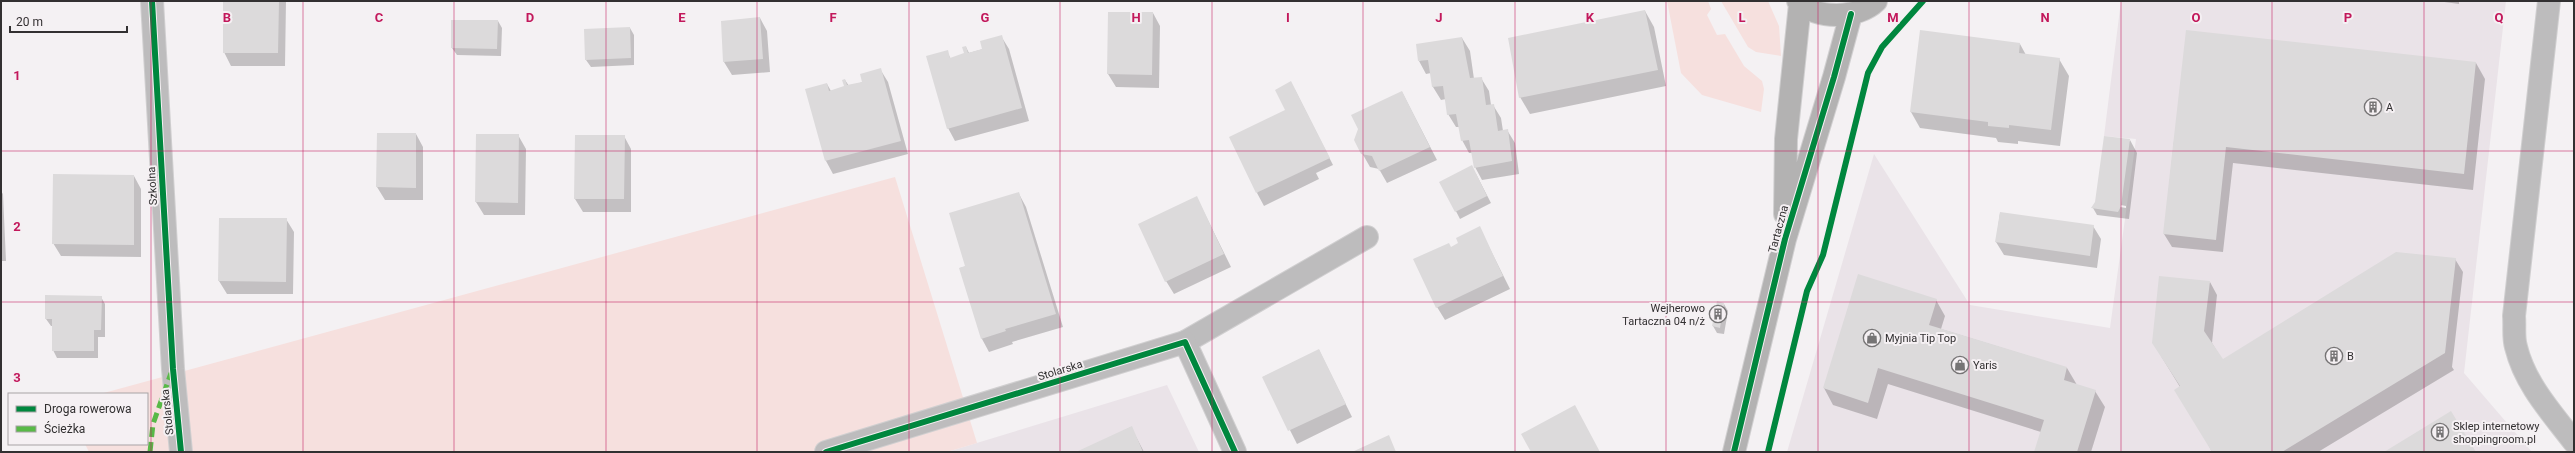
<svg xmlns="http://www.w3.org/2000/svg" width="2575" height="453" font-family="Roboto,sans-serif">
	<rect width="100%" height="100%" fill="#f4f1f3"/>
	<!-- built -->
	<path fill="#eae3e8" d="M2121 1H2506L2464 373 2532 452H1787L1874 154 1970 305 2110 328 2136 139 2104 136Z
		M1167 385 1199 452H947Z"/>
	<!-- green -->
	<path fill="#f6e0de" d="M1667 1H1708L1711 9 1707 15 1717 35 1725 34 1744 66 1762 81 1764 89 1761 112 1702 95 1681 73Z
		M1721 1H1768L1779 26 1781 56 1756 52 1748 47Z
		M895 177 977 443 947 452H89L85 444H147V394H100Z"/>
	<!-- shadow -->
	<path fill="#0003" fill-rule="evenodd" d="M224 1H286L285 66H231L224 52Z
		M2437 1H2459V4Z
		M1645 11 1654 27 1666 86 1530 114 1520 97Z
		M1153 13 1160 26 1159 88 1116 87 1108 74Z
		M760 18 767 31 770 72 732 75 724 62Z
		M498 21 502 28 501 56 457 55 452 48Z
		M630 28 634 35V65L591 67 586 60Z
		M1001 36 1009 49 1029 121 955 141 948 128 947 52 951 59 965 54 966 47 969 53 983 49Z
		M1462 38 1470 51 1474 79 1481 78 1489 91 1491 105H1493L1501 118 1503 131 1507 130 1515 143 1519 174 1482 180 1475 167 1473 153H1469L1462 140 1460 127H1456L1448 114 1446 99 1441 100 1433 87 1431 73 1426 74 1419 61Z
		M2020 44 2026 55 2059 59 2069 76 2060 146 2018 141V144L1998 142 1996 138 1920 128 1911 112Z
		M2476 63 2485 79 2473 190 2233 163 2223 252 2172 247 2164 234 2174 141Z
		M880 69 888 82 908 154 833 174 826 161 827 84 831 91 845 87V80L849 86 863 82Z
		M1295 90 1333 165 1316 173 1319 179 1264 206 1257 193Z
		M1402 92 1437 160 1387 183 1379 169 1370 167 1362 153Z
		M416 134 423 147V200H385L377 187Z
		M477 135H518L526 149 525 215H484L476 202Z
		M624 136 631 149V212H583L575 199Z
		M2130 140 2137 153 2129 219 2097 215 2093 208ZM2104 202 2126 206V208L2104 204Z
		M1476 174 1491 203 1460 219 1441 182Z
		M134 176 141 189V257L61 256 53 243Z
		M1 191 3 194 6 261H1Z
		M1019 194 1026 207 1063 327 1012 342 1013 344 989 352 982 339 960 268 967 266Z
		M1197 198 1231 267 1174 294 1166 281Z
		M2000 213 2093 226 2101 239 2097 268 2004 255 1996 242Z
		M286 219 294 232 293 294H227L219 281Z
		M1479 227 1510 289 1445 320 1437 307 1451 248 1460 244Z
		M2455 259 2463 272 2452 367 2454 370 2318 452H2212L2180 387 2161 356 2210 282 2217 295 2212 343 2223 361Z
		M46 296 101 297 105 304V337H98V358H57L53 350V326H51L46 319Z
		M1936 300 1945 316 1941 329 2067 368 2077 385 2095 391 2105 407 2091 452H2035L2041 432 1888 384 1877 419 1833 405 1824 388Z
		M1724 304 1728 311 1724 334 1717 333 1713 326Z
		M1319 350 1352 417 1297 444 1263 377Z
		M1131 427 1144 452H1080Z"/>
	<!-- building -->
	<path fill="#dcdadb" d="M223 1H279L278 53H223Z
		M1645 10 1658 70 1519 98 1508 38Z
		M1108 12H1153L1152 75 1107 74Z
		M760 17 763 59 723 62 721 21Z
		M451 20H498L497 49 451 48Z
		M630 27 631 58 585 60 584 29Z
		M1920 30 2020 43 2019 53 2060 58 2051 130 2009 125V128L1988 126V122L1910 112Z
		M2186 30 2476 62 2464 174 2226 147 2216 240 2163 234Z
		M1002 35 1022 108 947 129 926 56 948 50 950 58 964 53 962 47 966 46 968 53 982 49 980 41Z
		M1462 37 1470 78 1482 77 1486 105 1494 104 1498 131 1508 129 1512 161 1474 168 1469 140 1461 141 1456 114 1447 115 1443 86 1432 87 1428 60 1418 61 1416 44Z
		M881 68 901 141 825 161 805 89 827 83 829 91 844 86 842 80 845 79 847 85 862 82 860 74Z
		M1291 81 1330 158 1256 193 1229 137 1285 110 1275 90Z
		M1402 91 1430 147 1379 171 1372 156 1361 154 1354 140 1358 129 1351 115Z
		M377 133H416V188L376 187Z
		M476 134H519L518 203 475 202Z
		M575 135H625L624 199H574Z
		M2104 136 2130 139 2121 206 2118 212 2091 208 2095 202Z
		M1472 165 1487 196 1455 212 1439 182Z
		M53 174 134 175V245L52 244Z
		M1019 192 1056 314 1005 329 1006 331 981 339 959 268 965 266 949 213Z
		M1197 196 1224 254 1165 282 1138 224Z
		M2000 212 2094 225 2090 256 1995 242Z
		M219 218H287L286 282 218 281Z
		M1480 226 1503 276 1436 308 1413 259 1449 243 1451 247 1458 243 1456 238Z
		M2396 252 2456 258 2445 353 2282 452H2212L2174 390 2180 386 2152 343 2159 276 2210 281 2204 331 2223 359Z
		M1858 274 1937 299 1929 325 2067 367 2064 380 2096 390 2077 452H2034L2044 420 1878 368 1868 403 1823 388Z
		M45 295 102 296 101 330H94V351H52V319H45Z
		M1717 301 1724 303 1720 328 1712 326Z
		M1319 349 1346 404 1288 431 1262 377Z
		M1575 405 1600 452H1531L1521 434Z
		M2451 411 2476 452H2384Z
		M1132 426 1143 452H1078V451Z
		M1389 435 1396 452H1352Z"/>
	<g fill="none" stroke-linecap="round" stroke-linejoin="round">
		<defs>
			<path id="lane" d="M2549 1 2514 316C2515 326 2513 337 2516 347 2525 384 2551 412 2574 442
				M1185 342 1367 237"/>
			<path id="street" d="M152 1 173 369 181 452
				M826 452 1185 342 1235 452"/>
			<path id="secondary" d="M1798 1C1816 20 1858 19 1876 1
				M1785 214 1786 139 1800 4
				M1734 452 1785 239 1834 77 1851 14"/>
		</defs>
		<!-- lane casing -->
		<use href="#lane" stroke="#d0cfd0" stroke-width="24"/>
		<!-- street casing -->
		<use href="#street" stroke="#d0cfd0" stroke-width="24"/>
		<!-- secondary casing -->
		<use href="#secondary" stroke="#d0cfd0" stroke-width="24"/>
		<!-- lane -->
		<use href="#lane" stroke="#bdbcbd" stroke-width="22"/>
		<!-- street -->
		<use href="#street" stroke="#bdbcbd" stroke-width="22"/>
		<!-- secondary -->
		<use href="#secondary" stroke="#b3b2b2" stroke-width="22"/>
		<!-- quiet -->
		<path stroke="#58b947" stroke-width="5" stroke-dasharray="10 5" stroke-linecap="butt" d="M150 452 153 424 171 373"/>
		<defs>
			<path id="cycleway" d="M152 1 173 369 181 452
				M826 452 1185 342 1235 452
				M1734 452 1785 239 1834 77 1851 14
				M1768 452 1807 291 1823 255 1868 73 1882 47 1923 1"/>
		</defs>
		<!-- cycleway casing -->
		<use href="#cycleway" stroke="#f5f0f3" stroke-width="8"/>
		<!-- cycleway -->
		<use href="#cycleway" stroke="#00873e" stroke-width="6"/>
	</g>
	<!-- grid -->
	<path fill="none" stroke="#c2185b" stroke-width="1" stroke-opacity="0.55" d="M151 1V452M303 1V452M454 1V452M606 1V452M757 1V452M909 1V452M1060 1V452M1212 1V452M1363 1V452M1515 1V452M1666 1V452M1818 1V452M1969 1V452M2121 1V452M2272 1V452M2424 1V452M1 151H2574M1 302H2574"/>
	<!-- icons -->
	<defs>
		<symbol id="building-ring" viewBox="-11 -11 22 22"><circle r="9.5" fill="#f5f0f3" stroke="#767475" stroke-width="1.5"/><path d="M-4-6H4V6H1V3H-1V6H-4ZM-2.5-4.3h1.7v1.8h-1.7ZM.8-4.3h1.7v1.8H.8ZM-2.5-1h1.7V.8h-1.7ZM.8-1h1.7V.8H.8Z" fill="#767475"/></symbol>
		<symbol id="shop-ring" viewBox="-11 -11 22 22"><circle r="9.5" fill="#f5f0f3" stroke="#767475" stroke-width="1.5"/><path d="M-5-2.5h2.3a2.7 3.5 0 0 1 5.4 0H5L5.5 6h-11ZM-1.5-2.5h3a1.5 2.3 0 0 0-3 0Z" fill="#767475"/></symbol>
	</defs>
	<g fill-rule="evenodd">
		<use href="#building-ring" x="2363" y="97" width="20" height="20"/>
		<use href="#building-ring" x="1708" y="304" width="20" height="20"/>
		<use href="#shop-ring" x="1862" y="328" width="20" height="20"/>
		<use href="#building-ring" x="2324" y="346" width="20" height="20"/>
		<use href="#shop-ring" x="1950" y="355" width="20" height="20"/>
		<use href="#building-ring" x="2430" y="422" width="20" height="20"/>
	</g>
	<g text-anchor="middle" stroke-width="4" stroke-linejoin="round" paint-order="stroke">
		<!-- poi labels -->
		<g font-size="11" fill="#323031" stroke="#f5f0f3" text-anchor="start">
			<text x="2386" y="111">A</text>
			<text x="1705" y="312" text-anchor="end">Wejherowo<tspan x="1705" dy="13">Tartaczna 04 n/ż</tspan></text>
			<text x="1885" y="342">Myjnia Tip Top</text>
			<text x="2347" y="360">B</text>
			<text x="1973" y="369">Yaris</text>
			<text x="2453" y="430">Sklep internetowy<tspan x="2453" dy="13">shoppingroom.pl</tspan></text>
		</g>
		<!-- street labels -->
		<g font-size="11" fill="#323031" stroke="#f5f0f3">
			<text transform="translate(152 186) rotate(-93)" y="4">Szkolna</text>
			<text transform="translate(1778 229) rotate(-75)" y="4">Tartaczna</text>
			<text transform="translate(1060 370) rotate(-17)" y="4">Stolarska</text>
			<text transform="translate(167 412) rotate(-96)" y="4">Stolarska</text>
		</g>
	</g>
	<g font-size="13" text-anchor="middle" font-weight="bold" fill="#c2185b" stroke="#f5f0f3" stroke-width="4" stroke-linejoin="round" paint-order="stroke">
		<text x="227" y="22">B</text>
		<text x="379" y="22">C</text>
		<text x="530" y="22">D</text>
		<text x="682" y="22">E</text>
		<text x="833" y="22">F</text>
		<text x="985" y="22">G</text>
		<text x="1136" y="22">H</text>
		<text x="1288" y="22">I</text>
		<text x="1439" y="22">J</text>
		<text x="1590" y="22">K</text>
		<text x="1742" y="22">L</text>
		<text x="1893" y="22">M</text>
		<text x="2045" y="22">N</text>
		<text x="2196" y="22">O</text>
		<text x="2348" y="22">P</text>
		<text x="2499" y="22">Q</text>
		<text x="17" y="80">1</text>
		<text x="17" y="231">2</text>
		<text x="17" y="382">3</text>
	</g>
	<!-- border -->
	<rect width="2575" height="453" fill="none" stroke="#323031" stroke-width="4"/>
	<!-- legend -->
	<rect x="8" y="393" width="140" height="52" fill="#f5f0f3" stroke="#a7a3a5"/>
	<rect x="16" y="406" width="20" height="6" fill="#00873e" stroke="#a7a3a5"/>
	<text x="44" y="413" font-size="12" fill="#323031">Droga rowerowa</text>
	<rect x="16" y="426" width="20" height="6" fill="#58b947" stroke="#a7a3a5"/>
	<text x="44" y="433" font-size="12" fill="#323031">Ścieżka</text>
	<!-- scale -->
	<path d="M10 26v6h117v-6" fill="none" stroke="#323031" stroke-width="2"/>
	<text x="16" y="26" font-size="12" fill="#323031" stroke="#f5f0f3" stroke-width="3" paint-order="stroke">20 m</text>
</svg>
